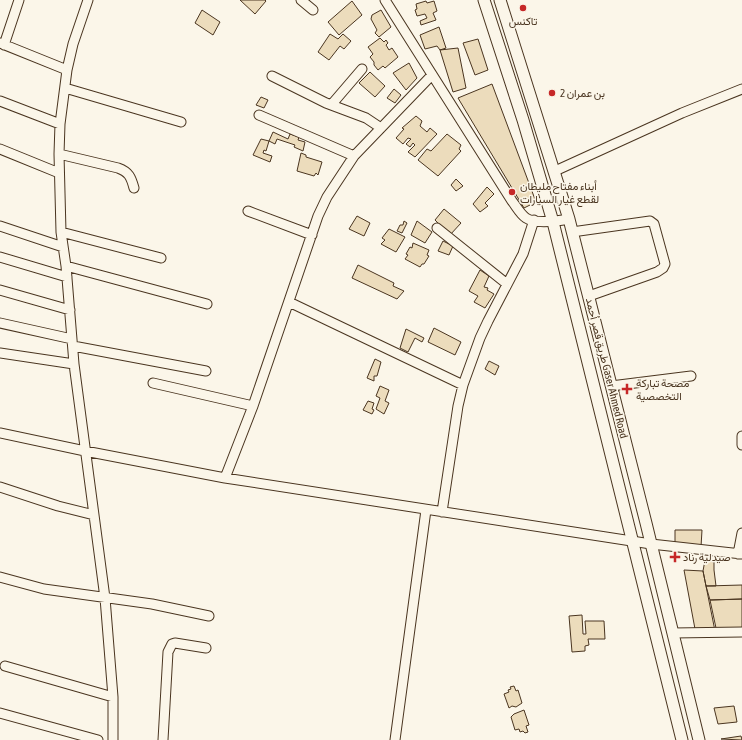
<svg xmlns="http://www.w3.org/2000/svg" width="742" height="740" font-family="'Asap Condensed',Vazirmatn,sans-serif">
	<rect width="100%" height="100%" fill="#fbf6e9"/>
	<!-- building -->
	<path fill="#ecdcbc" stroke="#4a3520" d="M240 0H265L266 1 255 14Z
		M352 1 362 15 339 35 328 22Z
		M426 1 427 3 434 1 437 11 433 13 436 20 421 25 420 21 427 18 425 14 417 16 415 10 417 9 416 4Z
		M202 10 220 22 213 35 195 23Z
		M381 10 391 27 379 37 375 33 377 30 371 19 372 15Z
		M439 27 446 48 440 50 437 46 425 49 420 35Z
		M330 34 338 39 343 34 351 41 344 49 340 46 329 60 318 52Z
		M380 38 384 42 386 40 388 43 386 45 389 50 392 48 398 57 385 68 383 66 378 70 374 65V62L370 57 373 54 368 47Z
		M478 39 488 70 475 75 463 43Z
		M458 48 466 88 453 92 440 50Z
		M409 63 417 78 406 90 393 73Z
		M370 72 385 86 375 97 359 83Z
		M492 84 536 202 524 208 458 98Z
		M394 89 401 95 395 103 387 98Z
		M261 97 268 100 264 108 256 105Z
		M416 116 422 121 420 126 427 132 430 128 437 134 415 157 408 152 415 145 413 143 410 147 406 144 411 139 408 138 403 144 396 138 404 129 402 128Z
		M273 132 288 139 290 134 299 137 298 140 305 142 303 151 294 147 295 145 277 139 275 144 269 141Z
		M447 134 461 145 459 149 461 151 438 176 418 160 427 149 431 151Z
		M261 139 269 141 266 151 264 150 263 153 272 156 270 162 253 155Z
		M301 153 306 155V157L322 162 318 175 316 173 314 176 297 171Z
		M456 179 463 186 456 191 451 185Z
		M487 187 494 194 485 203 488 206 480 212 473 204Z
		M444 209 461 223 450 235 435 220Z
		M357 216 370 223 364 236 349 229Z
		M404 221 407 223 402 233 397 231 400 225H403Z
		M417 221 432 232 425 243 411 235Z
		M389 229 405 237 396 252 381 244 385 240 382 238Z
		M443 241 453 246 449 255 438 251Z
		M413 243 429 250 427 255 429 256 424 264H422L420 267 405 259 408 255 406 254 410 247 412 248Z
		M358 265 394 283 393 286 404 291 397 299 352 278Z
		M480 270 489 276 484 287 488 288 487 290 494 294 485 308 474 302 478 296 469 291Z
		M434 328 461 342 455 355 428 342Z
		M406 329 424 338 422 342 415 338 408 352 400 348Z
		M375 359 381 362 377 376H374V381L367 378Z
		M489 361 499 366 495 375 485 369Z
		M380 386 389 390 385 401 389 403 384 414 376 409 380 398 376 396Z
		M368 401 374 403 372 409 374 410 372 414 363 410Z
		M675 530H702L701 547 675 545Z
		M705 560 714 562V570L716 586H706L703 571Z
		M684 570 703 571 715 631 695 629Z
		M742 585V599L710 600 706 586Z
		M742 599V628H716L710 600Z
		M582 615 583 634H586L585 621H604L605 639H588L589 645 585 646V651L572 652 569 616Z
		M514 686 516 691 518 690 522 703 516 707 512 706 509 708 504 694 509 692 508 690 511 689 510 687Z
		M734 706 737 722 718 724 714 708Z
		M524 710 529 725 526 726 528 732 525 733 523 731 520 732 519 729 515 730 511 717 514 714Z
		M741 736 742 740 721 739Z"/>
	<g fill="none" stroke-linecap="round" stroke-linejoin="round">
		<defs>
			<path id="minor" d="M88 0 73 44 67 70 60 124 59 154 61 232 66 266 74 364 105 598 113 697V740
				M301 0 313 10
				M385 0 512 201C516 206 520 214 526 218 535 224 558 221 569 219
				M0 43 67 70
				M4 45 19 0
				M272 76 326 103 366 118 381 128
				M65 88 181 122
				M0 101 60 124
				M332 104 362 69
				M259 115 354 156
				M0 149 59 173
				M59 154 118 168C129 172 131 177 134 188
				M555 171 682 113 742 89
				M248 211 312 235
				M0 226 63 247
				M437 228 507 284
				M61 232 161 258
				M572 232 650 221 654 224 665 264 663 268 657 272 589 296
				M0 257 67 277
				M66 266 207 304
				M0 290 70 310
				M289 302 463 385
				M0 323 72 339
				M73 346 206 371
				M0 353 74 364
				M153 383 253 406
				M611 386 691 376
				M0 433 85 451 225 478 651 544 742 554
				M742 436V445
				M225 478 253 406 318 216 327 197 354 156 432 75
				M0 487 58 506 94 515
				M442 512 458 406 463 385 480 338 488 321 523 254 534 220
				M738 554 742 533
				M0 577 44 589 152 604 209 616
				M673 633 742 632
				M5 666 113 697
				M0 713 98 740
				M163 740 168 652 172 644 175 643 206 648
				M395 740 426 510"/>
			<path id="major" d="M484 0 523 120 553 222 682 740
				M500 0 569 219 646 523 699 740"/>
		</defs>
		<!-- minor casing -->
		<use href="#minor" stroke="#4a3520" stroke-width="11"/>
		<!-- major casing -->
		<use href="#major" stroke="#4a3520" stroke-width="13"/>
		<!-- minor -->
		<use href="#minor" stroke="#fbf6e9" stroke-width="9"/>
		<!-- major -->
		<use href="#major" stroke="#fbf6e9" stroke-width="11"/>
	</g>
	<!-- markers -->
	<g fill="#c62828" stroke="#fbf6e9" stroke-width="1.5">
		<circle cx="523" cy="8" r="4"/>
		<circle cx="552" cy="93" r="4"/>
		<circle cx="512" cy="192" r="4"/>
		<path d="M625 383h4v4h4v4h-4v4h-4v-4h-4v-4h4z"/>
		<path d="M673 551h4v4h4v4h-4v4h-4v-4h-4v-4h4z"/>
	</g>
	<g text-anchor="middle" stroke-width="3" stroke-linejoin="round" paint-order="stroke">
		<!-- poi labels -->
		<g font-size="11" fill="#4a3520" stroke="#fbf6e9" text-anchor="start">
			<text x="523" y="25" text-anchor="middle">تاكنس</text>
			<text x="560" y="97">بن عمران 2</text>
			<text x="520" y="190">أبناء مفتاح مليطان<tspan x="520" dy="13">لقطع غيار السيارات</tspan></text>
			<text x="636" y="387">مصحة تباركة<tspan x="636" dy="13">التخصصية</tspan></text>
			<text x="683" y="561">صيدلية رناد</text>
		</g>
		<!-- street labels -->
		<g font-size="11" fill="#4a3520" stroke="#fbf6e9">
			<text transform="translate(607 368) rotate(76)" y="4">طريق قصر أحمد Gaser Ahmed Road</text>
		</g>
	</g>
</svg>
